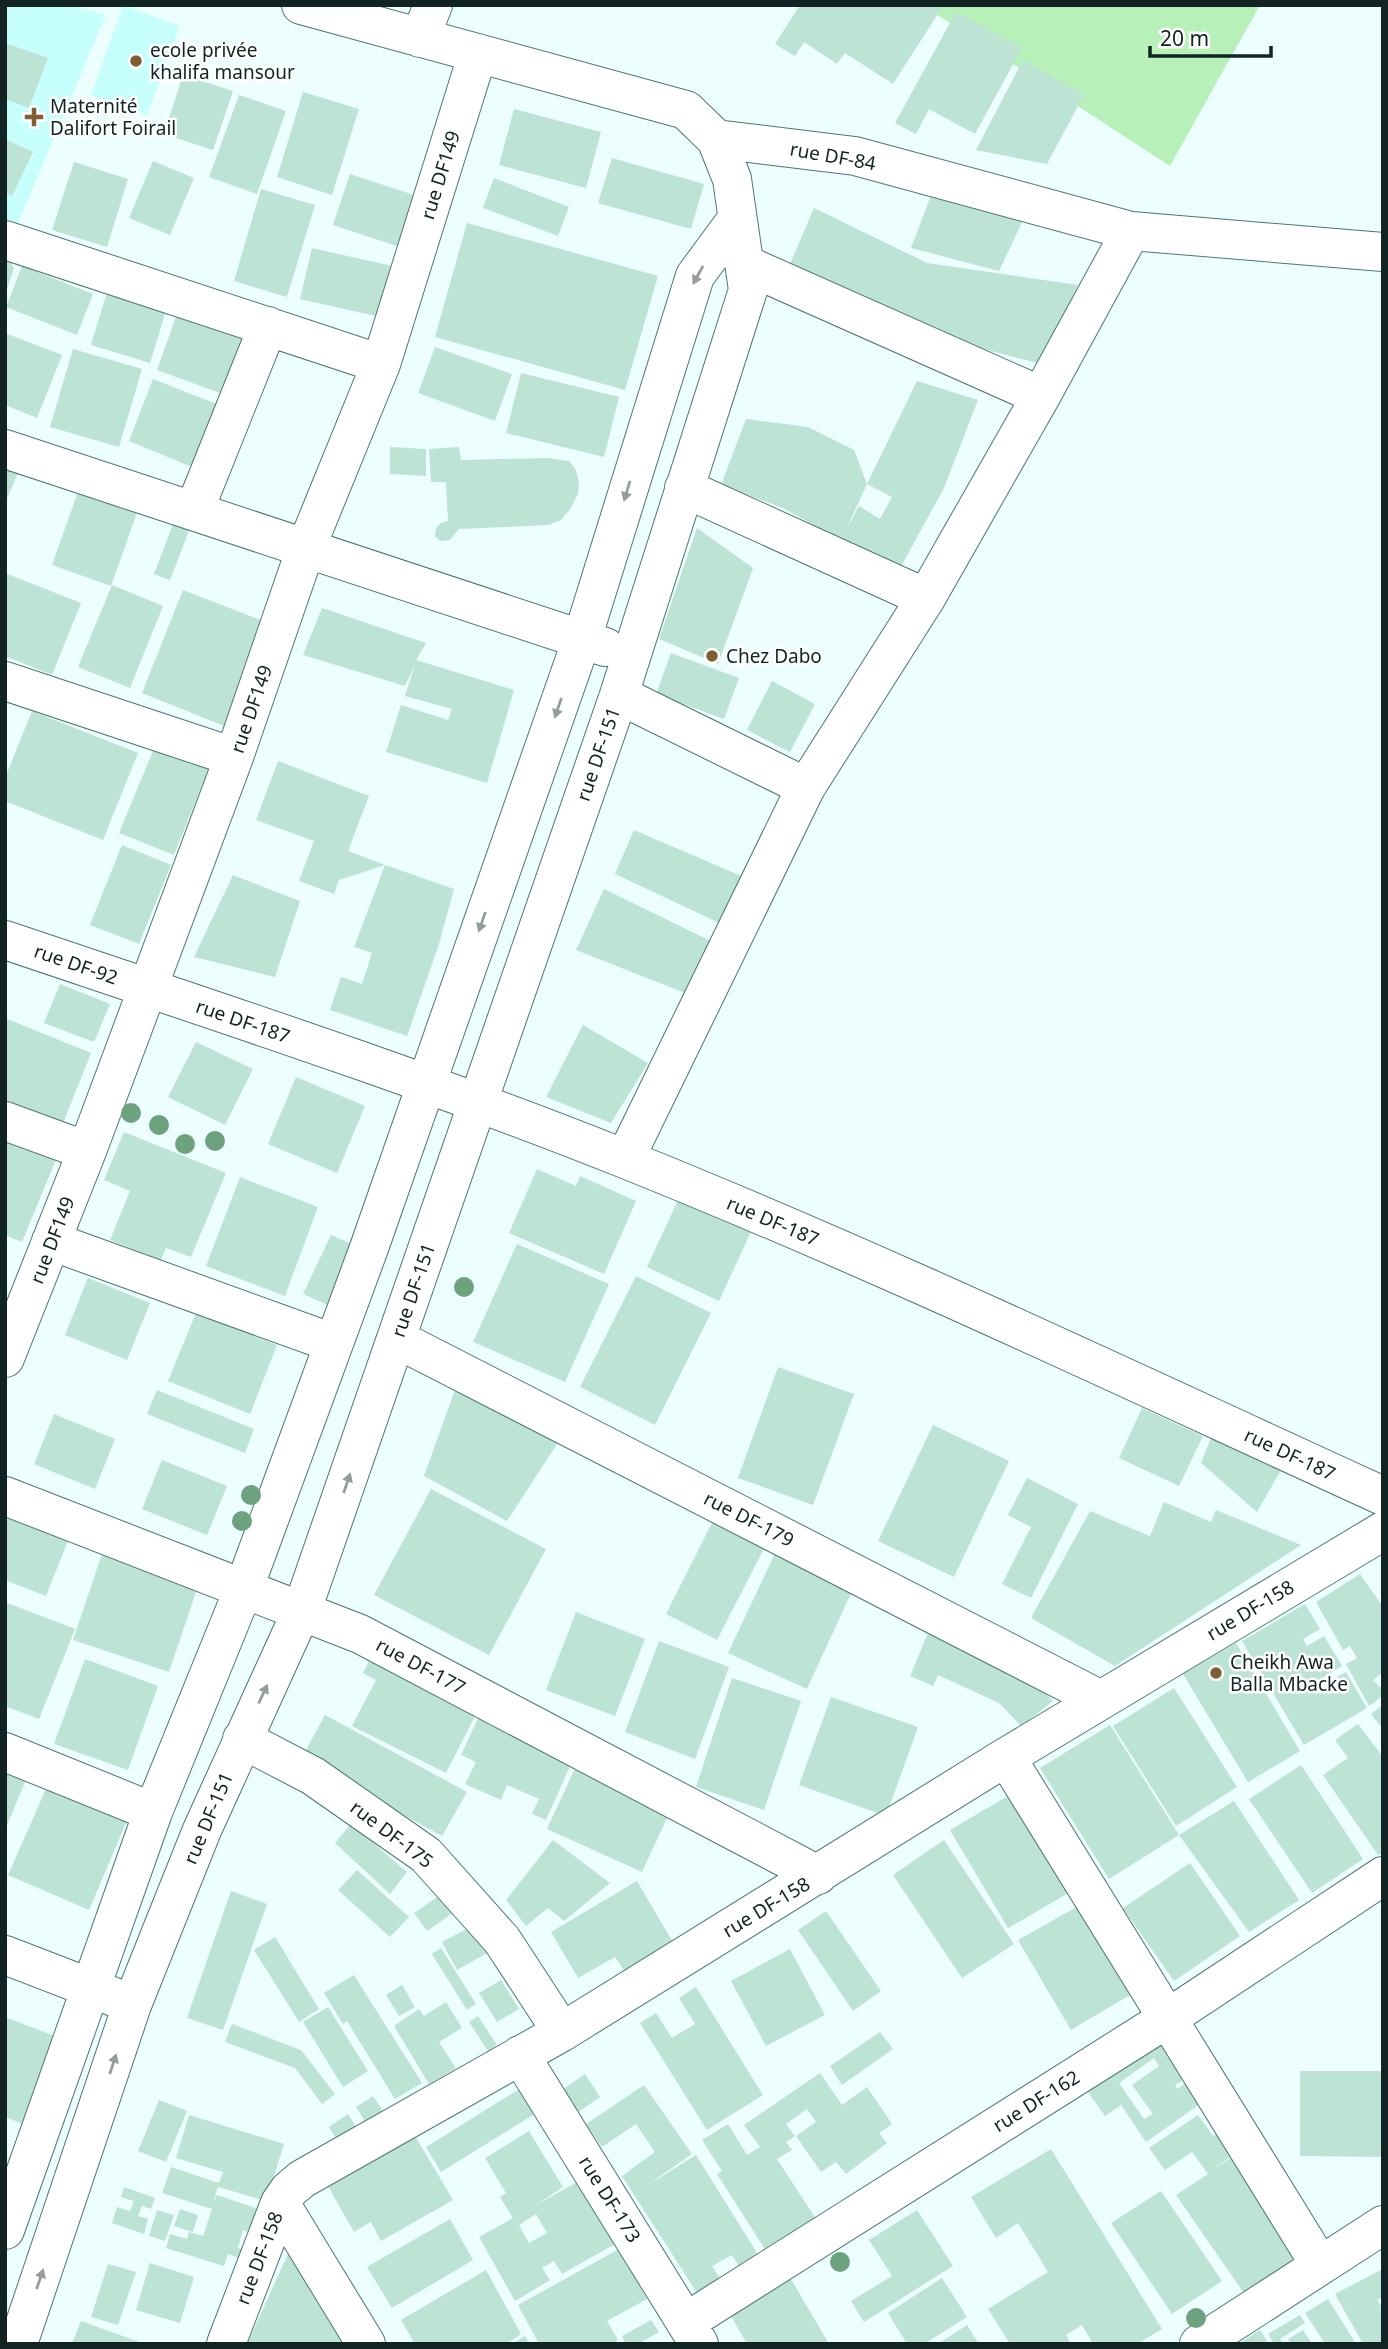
<svg xmlns="http://www.w3.org/2000/svg" width="1388" height="2349" font-family="'Noto Sans',sans-serif">
	<rect width="100%" height="100%" fill="#ecfefd"/>
	<!-- built -->
	<path fill="#c6fffc" d="M5 5H71L106 15 18 223 5 219Z
		M123 5 180 26 147 115 91 95Z"/>
	<!-- green -->
	<path fill="#b8f0b9" d="M922 5H1260L1170 166Z"/>
	<!-- building -->
	<path fill="#bce3d3" fill-rule="evenodd" d="M800 5H935L941 9 893 84 845 53 837 64 804 42 795 56 775 44Z
		M956 12 1022 48 975 134 929 109 916 134 895 123Z
		M5 43 48 58 29 108 5 99Z
		M1023 60 1084 95 1047 164 976 150Z
		M183 75 233 91 213 150 164 134Z
		M303 92 359 109 332 195 277 177Z
		M239 95 286 111 257 194 209 177Z
		M514 109 601 132 586 188 499 165Z
		M5 139 33 152 12 196 5 193Z
		M612 158 704 184 691 229 598 203Z
		M153 161 194 178 170 235 129 218Z
		M74 162 128 179 107 247 52 230Z
		M350 174 420 197 403 248 333 225Z
		M494 178 569 207 558 236 483 208Z
		M261 189 315 205 287 297 234 281Z
		M932 193 1027 212 999 271 911 248Z
		M814 208 927 263 1078 285 1041 364 900 327 787 271Z
		M467 223 658 276 625 390 435 337Z
		M312 248 392 266 380 317 300 299Z
		M5 259 10 260 14 269 6 291Z
		M22 266 93 294 77 335 6 307Z
		M108 289 167 307 150 363 91 345Z
		M181 303 255 330 231 397 157 370Z
		M5 333 62 355 37 418 5 405Z
		M435 347 512 374 495 421 418 393Z
		M73 349 142 369 119 447 50 427Z
		M521 373 619 397 604 457 506 433Z
		M153 379 224 407 199 470 129 441Z
		M917 381 978 400 944 488 898 572 783 508 721 485 746 419 808 427 854 450 867 484 845 532 859 506 880 519 892 497 867 484Z
		M390 447 426 449V476L390 474Z
		M459 447 461 460 547 458 569 461 576 470 579 483 578 494 570 509 561 520 548 525 459 529 450 540 441 541 435 537 436 528 441 523 448 521 446 482H431L429 449Z
		M5 469 18 473 5 503Z
		M80 486 139 507 111 586 52 565Z
		M176 516 192 523 170 580 154 574Z
		M697 528 753 568 718 664 659 639Z
		M5 573 81 603 52 675 5 656Z
		M112 585 163 606 130 688 78 667Z
		M183 590 271 624 229 728 142 693Z
		M322 608 426 643 416 660 514 690 487 783 386 752 401 705 448 720 452 709 405 696 415 664 405 686 303 655Z
		M671 653 739 678 724 719 656 694Z
		M772 681 815 704 790 752 747 730Z
		M32 711 138 753 103 840 5 801V778Z
		M155 746 209 768 174 855 119 833Z
		M278 761 369 796 348 851 385 865 339 880 334 894 299 881 314 841 256 820Z
		M634 830 753 881 730 928 615 874Z
		M122 845 171 865 139 944 90 925Z
		M385 865 454 889 439 944 407 1036 330 1010 341 977 362 984 372 953 354 947Z
		M233 875 300 901 275 977 194 957Z
		M604 889 719 945 695 997 576 950Z
		M60 984 110 1004 94 1042 44 1023Z
		M5 1018 91 1053 63 1123 5 1100Z
		M583 1025 648 1063 611 1123 546 1097Z
		M196 1042 253 1069 225 1125 168 1097Z
		M296 1077 365 1106 337 1173 268 1144Z
		M5 1131 59 1152 22 1242 5 1235Z
		M124 1132 226 1173 191 1257 166 1248 161 1260 110 1240 130 1191 104 1180Z
		M537 1169 576 1186 580 1176 636 1201 604 1274 509 1233Z
		M240 1177 318 1207 285 1296 206 1266Z
		M683 1189 755 1223 719 1301 647 1267Z
		M331 1235 356 1246 328 1305 303 1294Z
		M517 1244 609 1284 565 1382 473 1342Z
		M636 1276 711 1313 655 1425 580 1387Z
		M88 1278 150 1303 127 1360 65 1335Z
		M196 1313 277 1345 250 1414 168 1381Z
		M778 1367 854 1394 813 1505 738 1478Z
		M157 1390 254 1429 245 1453 147 1414Z
		M455 1390 559 1441 507 1521 424 1476Z
		M1142 1408 1203 1436 1179 1486 1119 1458Z
		M54 1414 115 1439 95 1489 34 1464Z
		M1217 1423 1288 1458 1257 1512 1201 1463Z
		M933 1425 1009 1461 954 1577 878 1541Z
		M162 1460 227 1486 207 1535 142 1509Z
		M1027 1478 1078 1504 1031 1598 1002 1584 1031 1527 1008 1515Z
		M431 1489 546 1549 489 1655 374 1595Z
		M1164 1502 1211 1522 1216 1510 1301 1545 1115 1666 1031 1618 1090 1511 1150 1536Z
		M11 1512 70 1536 46 1596 5 1580V1526Z
		M715 1517 767 1543 717 1640 666 1614Z
		M779 1545 857 1580 807 1689 728 1653Z
		M103 1551 199 1583 169 1672 73 1640Z
		M1360 1574 1383 1607V1672L1373 1680 1383 1690V1696L1369 1706 1346 1664 1357 1658 1350 1646 1343 1650 1316 1602Z
		M5 1602 75 1629 39 1719 5 1706Z
		M1305 1604 1320 1629 1303 1639 1307 1646 1324 1636 1342 1666 1314 1683 1320 1694 1331 1687 1328 1682 1346 1672 1367 1708 1304 1745 1242 1641Z
		M576 1612 645 1639 615 1716 546 1690Z
		M933 1621 1001 1650 1053 1701 1021 1726 999 1703 938 1675 933 1686 910 1676Z
		M659 1641 729 1667 695 1759 625 1732Z
		M1236 1643 1300 1751 1248 1782 1183 1674Z
		M371 1657 478 1710 446 1773 352 1726 376 1680 363 1673Z
		M85 1659 158 1686 128 1770 54 1744Z
		M732 1678 801 1701 764 1810 696 1787Z
		M1174 1688 1237 1787 1176 1826 1113 1726Z
		M831 1697 918 1727 886 1816 799 1785Z
		M1383 1705V1729L1371 1714Z
		M480 1714 574 1757 546 1820 532 1814 539 1799 507 1785 501 1800 465 1784 476 1762 461 1755Z
		M325 1715 467 1792 442 1836 301 1759Z
		M1358 1724 1383 1757V1852L1378 1855 1323 1775 1348 1758 1335 1740Z
		M1110 1725 1179 1835 1234 1801 1299 1900 1249 1932 1179 1835 1109 1879 1040 1768Z
		M578 1762 673 1805 642 1872 547 1829Z
		M5 1765 28 1775 5 1830Z
		M1301 1765 1363 1859 1312 1893 1249 1799Z
		M49 1782 129 1816 89 1910 8 1875Z
		M1013 1793 1072 1891 1008 1928 950 1830Z
		M351 1824 407 1872 390 1894 335 1843Z
		M553 1840 610 1883 564 1921 548 1908 526 1926 506 1900Z
		M944 1840 1014 1944 962 1978 893 1875Z
		M1190 1863 1240 1936 1174 1981 1123 1908Z
		M357 1870 409 1917 390 1937 338 1890Z
		M637 1881 674 1944 625 1972 615 1957 578 1978 551 1932Z
		M231 1891 267 1904 223 2030 187 2018Z
		M440 1895 453 1913 427 1931 414 1913Z
		M1082 1904 1135 1992 1071 2030 1018 1940Z
		M826 1911 881 1991 853 2011 798 1930Z
		M474 1925 489 1952 457 1970 442 1942Z
		M275 1937 319 2009 299 2022 254 1950Z
		M441 1948 476 2004 467 2010 432 1954Z
		M790 1949 825 2015 766 2046 731 1981Z
		M354 1975 422 2083 395 2099 347 2021 343 2024 324 1993Z
		M501 1980 519 2009 497 2022 479 1993Z
		M402 1985 415 2007 399 2016 386 1995Z
		M696 1987 763 2095 707 2130 640 2023 656 2013 672 2038 695 2024 679 1998Z
		M446 2002 462 2028 439 2042 456 2068 429 2084 394 2026 419 2009 424 2016Z
		M328 2007 368 2071 343 2087 303 2022Z
		M478 2016 497 2045 488 2051 469 2022Z
		M5 2017 60 2038 26 2125 5 2117Z
		M232 2024 301 2050 335 2094 322 2104 295 2068 225 2042Z
		M1168 2027 1197 2071 1175 2085 1177 2089 1200 2074 1243 2148 1212 2170 1236 2155 1307 2258 1248 2299 1176 2195 1208 2174 1192 2152 1165 2170 1149 2148 1198 2115 1213 2136 1226 2127 1207 2099 1146 2142 1121 2105 1105 2116 1083 2085ZM1154 2058 1159 2066 1132 2085 1153 2114 1144 2119 1119 2083Z
		M880 2032 893 2049 842 2085 830 2066Z
		M1300 2071H1383V2157L1300 2156Z
		M820 2073 842 2105 867 2087 892 2124 879 2133 887 2143 846 2174 836 2162 821 2172 796 2136 816 2122 807 2109 786 2124 795 2136 786 2142 792 2150 777 2159 816 2219 766 2251 717 2174 722 2171 702 2140 728 2124 747 2155 760 2147 744 2125Z
		M585 2074 600 2097 574 2115 559 2092Z
		M644 2085 692 2154 646 2186 696 2155 762 2261 743 2273 732 2255 712 2266 724 2285 701 2299 622 2176 655 2152 636 2124 602 2147 586 2124Z
		M521 2088 536 2113 441 2172 426 2147Z
		M373 2096 389 2120 371 2131 356 2107Z
		M159 2100 187 2111 166 2162 138 2151Z
		M348 2114 363 2138 343 2150 329 2127Z
		M189 2115 284 2144 266 2201 218 2187 213 2203 217 2195 270 2213 262 2237 243 2230 238 2248 256 2254 254 2263 228 2254 224 2266 166 2248 170 2234 187 2239 189 2232 203 2236 212 2209 162 2193 171 2167 219 2183 223 2172 176 2158Z
		M529 2131 563 2187 536 2205 579 2181 615 2244 562 2274 554 2261 542 2268 550 2280 515 2301 479 2237 513 2218 500 2197 506 2193 485 2158ZM536 2214 547 2233 529 2243 519 2225Z
		M415 2136 453 2200 381 2241 371 2222 354 2232 328 2186Z
		M1051 2149 1162 2329 1137 2344H1093L1082 2325 1066 2335 1071 2344H1010L988 2309 1048 2272 1018 2223 996 2238 971 2197Z
		M124 2187 155 2198 151 2209 142 2206 138 2216 148 2219 144 2234 112 2223 117 2207 130 2211 134 2201 121 2197Z
		M1161 2191 1222 2281 1172 2314 1111 2223Z
		M180 2209 198 2215 193 2232 174 2226Z
		M157 2210 174 2215 165 2241 149 2236Z
		M917 2210 953 2266 864 2322 851 2301 892 2276 869 2240Z
		M450 2219 473 2260 392 2308 367 2267Z
		M619 2249 647 2299 607 2321 618 2340 612 2344H539L518 2305Z
		M288 2254 359 2344H247Z
		M150 2263 194 2277 180 2323 136 2310Z
		M108 2264 136 2272 118 2325 91 2317Z
		M1383 2269V2297L1377 2300 1383 2309V2344H1363L1335 2294Z
		M486 2270 521 2334 506 2344H415L401 2320Z
		M788 2274 829 2344H747L727 2309Z
		M942 2278 967 2317 924 2344H907L888 2313Z
		M1328 2299 1356 2344H1321L1324 2342 1305 2313Z
		M1300 2315 1305 2323 1280 2339 1283 2344H1274L1268 2334Z
		M651 2320 659 2332 638 2344H626L622 2336Z
		M81 2321 142 2343V2344H72Z
		M967 2325 979 2344H938Z
		M1260 2330 1269 2344H1238Z
		M1303 2330 1312 2344H1291L1288 2339Z
		M525 2336 530 2344H512Z"/>
	<g fill="none" stroke-linecap="round" stroke-linejoin="round">
		<defs>
			<path id="minor" d="M301 5 686 110 716 139 855 156 1131 231 1383 252
				M420 38 433 5
				M5 240 381 364
				M744 264 1041 396
				M5 449 605 647
				M684 488 926 598
				M194 511 268 326
				M5 681 234 757
				M619 695 806 787
				M5 940C213 1010 422 1078 625 1159 882 1262 1131 1381 1383 1496
				M5 1121 87 1151
				M625 1159 806 787 926 598 1041 396 1131 231
				M51 1241 333 1343
				M397 1339 1101 1700
				M5 1358 87 1151 234 757 306 548 381 364 478 53
				M5 1496 360 1634 818 1875
				M242 1739 313 1776 426 1855 502 1940 562 2032
				M5 1752 153 1812
				M1006 1757 1320 2265
				M5 1955 114 1997
				M520 2055 699 2344
				M280 2203 366 2344
				M5 2230 153 1812 244 1588 369 1248 582 639 695 276 737 219
				M686 2322 1168 2018 1383 1876
				M18 2344 132 2005 202 1830 302 1610 619 695 748 290 732 179 716 139
				M226 2344 280 2203 289 2190 302 2179 562 2032 1006 1757 1383 1531
				M1199 2344 1383 2225"/>
		</defs>
		<!-- minor casing -->
		<use href="#minor" stroke="#4c7674" stroke-width="40"/>
		<!-- minor -->
		<use href="#minor" stroke="#fff" stroke-width="38"/>
	</g>
	<!-- trees -->
	<g fill="#6ea27e">
		<circle cx="131" cy="1113" r="10"/>
		<circle cx="159" cy="1125" r="10"/>
		<circle cx="215" cy="1141" r="10"/>
		<circle cx="185" cy="1144" r="10"/>
		<circle cx="464" cy="1287" r="10"/>
		<circle cx="251" cy="1495" r="10"/>
		<circle cx="242" cy="1521" r="10"/>
		<circle cx="840" cy="2262" r="10"/>
		<circle cx="1196" cy="2318" r="10"/>
	</g>
	<!-- one-way arrows -->
	<defs><path id="oneway-solid" d="M-6-.8H1V-3.2L6.5 0L1 3.2V.8H-6Z" transform="scale(1.75)"/></defs>
	<g fill="#949c9c">
		<use href="#oneway-solid" transform="translate(698 275) rotate(119)"/>
		<use href="#oneway-solid" transform="translate(627 491) rotate(107)"/>
		<use href="#oneway-solid" transform="translate(558 708) rotate(109)"/>
		<use href="#oneway-solid" transform="translate(482 922) rotate(109)"/>
		<use href="#oneway-solid" transform="translate(347 1483) rotate(-71)"/>
		<use href="#oneway-solid" transform="translate(263 1694) rotate(-65)"/>
		<use href="#oneway-solid" transform="translate(113 2064) rotate(-72)"/>
		<use href="#oneway-solid" transform="translate(40 2279) rotate(-71)"/>
	</g>
	<!-- markers -->
	<g fill="#7d5f33" stroke="#fff" stroke-width="2.5">
		<circle cx="136" cy="61" r="7"/>
		<path d="M30.5 106.5h7v7h7v7h-7v7h-7v-7h-7v-7h7z"/>
		<circle cx="712" cy="656" r="7"/>
		<circle cx="1216" cy="1673" r="7"/>
	</g>
	<g text-anchor="middle" stroke-width="5" stroke-linejoin="round" paint-order="stroke">
		<!-- poi labels -->
		<g font-size="19" fill="#112322" stroke="#fff" text-anchor="start">
			<text x="150" y="57">ecole privée<tspan x="150" dy="22">khalifa mansour</tspan></text>
			<text x="50" y="113">Maternité<tspan x="50" dy="22">Dalifort Foirail</tspan></text>
			<text x="726" y="663">Chez Dabo</text>
			<text x="1230" y="1669">Cheikh Awa<tspan x="1230" dy="22">Balla Mbacke</tspan></text>
		</g>
		<!-- street labels -->
		<g font-size="19" fill="#112322" stroke="#fff">
			<text transform="translate(833 156) rotate(10)" y="7">rue DF-84</text>
			<text transform="translate(440 175) rotate(-73)" y="7">rue DF149</text>
			<text transform="translate(251 709) rotate(-71)" y="7">rue DF149</text>
			<text transform="translate(598 754) rotate(-71)" y="7">rue DF-151</text>
			<text transform="translate(76 964) rotate(19)" y="7">rue DF-92</text>
			<text transform="translate(243 1021) rotate(19)" y="7">rue DF-187</text>
			<text transform="translate(773 1221) rotate(23)" y="7">rue DF-187</text>
			<text transform="translate(52 1240) rotate(-69)" y="7">rue DF149</text>
			<text transform="translate(413 1290) rotate(-71)" y="7">rue DF-151</text>
			<text transform="translate(1290 1454) rotate(25)" y="7">rue DF-187</text>
			<text transform="translate(749 1519) rotate(27)" y="7">rue DF-179</text>
			<text transform="translate(1250 1610) rotate(-31)" y="7">rue DF-158</text>
			<text transform="translate(421 1666) rotate(28)" y="7">rue DF-177</text>
			<text transform="translate(208 1818) rotate(-67)" y="7">rue DF-151</text>
			<text transform="translate(392 1834) rotate(37)" y="7">rue DF-175</text>
			<text transform="translate(766 1907) rotate(-31)" y="7">rue DF-158</text>
			<text transform="translate(1036 2101) rotate(-32)" y="7">rue DF-162</text>
			<text transform="translate(610 2199) rotate(58)" y="7">rue DF-173</text>
			<text transform="translate(259 2258) rotate(-69)" y="7">rue DF-158</text>
		</g>
	</g>
	<!-- border -->
	<rect width="1388" height="2349" fill="none" stroke="#112322" stroke-width="14"/>
	<!-- scale -->
	<path d="M1150 46v10h121v-10" fill="none" stroke="#112322" stroke-width="3.5"/>
	<text x="1160" y="46" font-size="21" fill="#112322" stroke="#ffffff" stroke-width="5" paint-order="stroke">20 m</text>
</svg>
